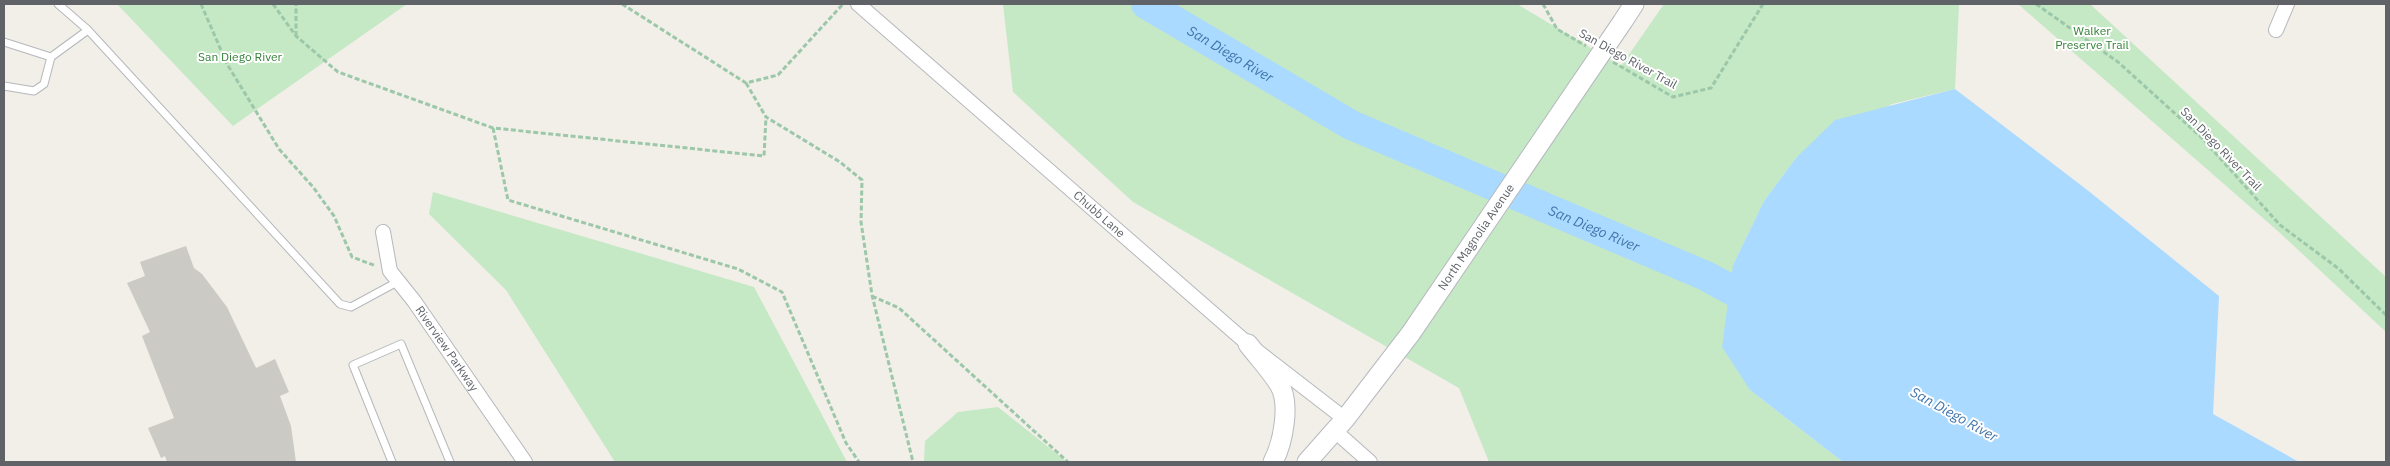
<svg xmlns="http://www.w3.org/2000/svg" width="2390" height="466" font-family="'IBM Plex Sans',sans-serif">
	<rect width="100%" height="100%" fill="#f1efe8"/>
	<!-- green -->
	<path fill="#c5e8c5" d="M117 4H407L233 126Z
		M1003 4H1517L1621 66 1664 4H1959L1955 89 1892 104 1796 158 1764 201 1733 265 1750 390 1843 462H1489L1459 388 1133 202 1013 92Z
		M2018 4H2090L2386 277V332L2280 233Z
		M433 192 754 287 847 462H615L506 290 429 214Z
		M998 407 1067 462H924L925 441 958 412Z"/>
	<!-- water -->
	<path fill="#aadaff" d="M1955 89 2086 189 2219 296 2213 414 2299 462H1843L1750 390 1722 347 1733 265 1764 201 1796 158 1835 120Z"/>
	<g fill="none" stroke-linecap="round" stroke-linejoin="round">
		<!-- river -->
		<path stroke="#aadaff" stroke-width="30" id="s1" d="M1146 4 1351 125 1706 276 1766 309"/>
	</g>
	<!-- building -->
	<path fill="#cccac5" d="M186 246 194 268 202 274 227 307 256 368 275 359 289 392 280 396 291 426 296 462H167L165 456 161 458 148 428 174 418 142 336 150 332 127 283 145 276 140 262Z"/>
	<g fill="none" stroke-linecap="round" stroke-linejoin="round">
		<defs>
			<path id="lane" d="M58 4 88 30 340 304 351 307 399 281
				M4 42 51 57 88 30
				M4 86 34 91 44 84 51 57
				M392 462 353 365 401 344 450 462"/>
			<g id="street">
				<path id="s2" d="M858 4 1248 344 1345 419"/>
				<path d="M2276 30 2287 4"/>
				<path id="s3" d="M383 232 390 271 414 301 525 462"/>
				<path d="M1335 431 1370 462"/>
			</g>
			<path id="secondary" d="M1623 21 1634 4
				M1248 344C1258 357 1270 370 1279 384 1291 403 1283 443 1273 462
				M1307 462 1345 419 1411 333"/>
		</defs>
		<!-- lane casing -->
		<use href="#lane" stroke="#b5b8bc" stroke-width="9"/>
		<!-- street casing -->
		<use href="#street" stroke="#b5b8bc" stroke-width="16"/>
		<!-- secondary casing -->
		<use href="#secondary" stroke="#b6babf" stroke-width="21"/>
		<!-- path -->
		<path stroke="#9cc7a9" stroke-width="3" stroke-dasharray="5 2.5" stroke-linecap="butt" d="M201 4 227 64 279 149 313 187 334 216 352 257 376 266
			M273 4 296 36 338 72 493 128 764 156 766 117
			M622 4 746 83 778 75 843 4
			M1543 4 1557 29 1586 46
			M2036 4 2118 62 2201 137 2280 225 2339 269 2386 315
			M296 36V4
			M1613 62 1673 97 1711 88 1763 4
			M746 83 766 117 840 162 862 180 861 222 872 295 913 462
			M493 128 508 200 738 269 782 292 846 443 859 462
			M872 296 899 308 1068 462"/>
		<!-- lane -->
		<use href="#lane" stroke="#fff" stroke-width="7"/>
		<!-- street -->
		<use href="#street" stroke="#fff" stroke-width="14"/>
		<!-- secondary -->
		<use href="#secondary" stroke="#fff" stroke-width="19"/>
		<defs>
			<g id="secondary-bridge">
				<path id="s4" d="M1411 333 1623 21"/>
			</g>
		</defs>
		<!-- secondary-bridge casing -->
		<use href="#secondary-bridge" stroke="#b6babf" stroke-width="21" stroke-linecap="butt"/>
		<!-- secondary-bridge -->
		<use href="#secondary-bridge" stroke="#fff" stroke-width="19"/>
	</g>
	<g text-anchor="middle" stroke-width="4" stroke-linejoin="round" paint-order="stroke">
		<!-- park labels -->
		<g font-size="12" fill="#348238" stroke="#fff">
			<text x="2092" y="35">Walker<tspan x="2092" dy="14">Preserve Trail</tspan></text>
			<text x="240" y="61">San Diego River</text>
		</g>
		<!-- street labels -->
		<g font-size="12" fill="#5f6368" stroke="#fff">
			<text transform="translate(1628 59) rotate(29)" y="4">San Diego River Trail</text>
			<text transform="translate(2221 149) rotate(46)" y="4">San Diego River Trail</text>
			<text dy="4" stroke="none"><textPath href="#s2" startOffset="320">Chubb Lane</textPath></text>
			<text dy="4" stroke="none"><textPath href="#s4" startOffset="116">North Magnolia Avenue</textPath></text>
			<text dy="4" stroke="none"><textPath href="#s3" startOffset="136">Riverview Parkway</textPath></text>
		</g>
		<!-- water labels -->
		<g font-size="14" font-style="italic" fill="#4174aa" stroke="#fff">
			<text dy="5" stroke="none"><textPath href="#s1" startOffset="98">San Diego River</textPath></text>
			<text dy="5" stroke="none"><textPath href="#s1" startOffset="502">San Diego River</textPath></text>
			<text transform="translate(1954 414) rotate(29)" y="5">San Diego River</text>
		</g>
	</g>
	<!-- border -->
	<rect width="2390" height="466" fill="none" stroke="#5f6368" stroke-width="10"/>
</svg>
